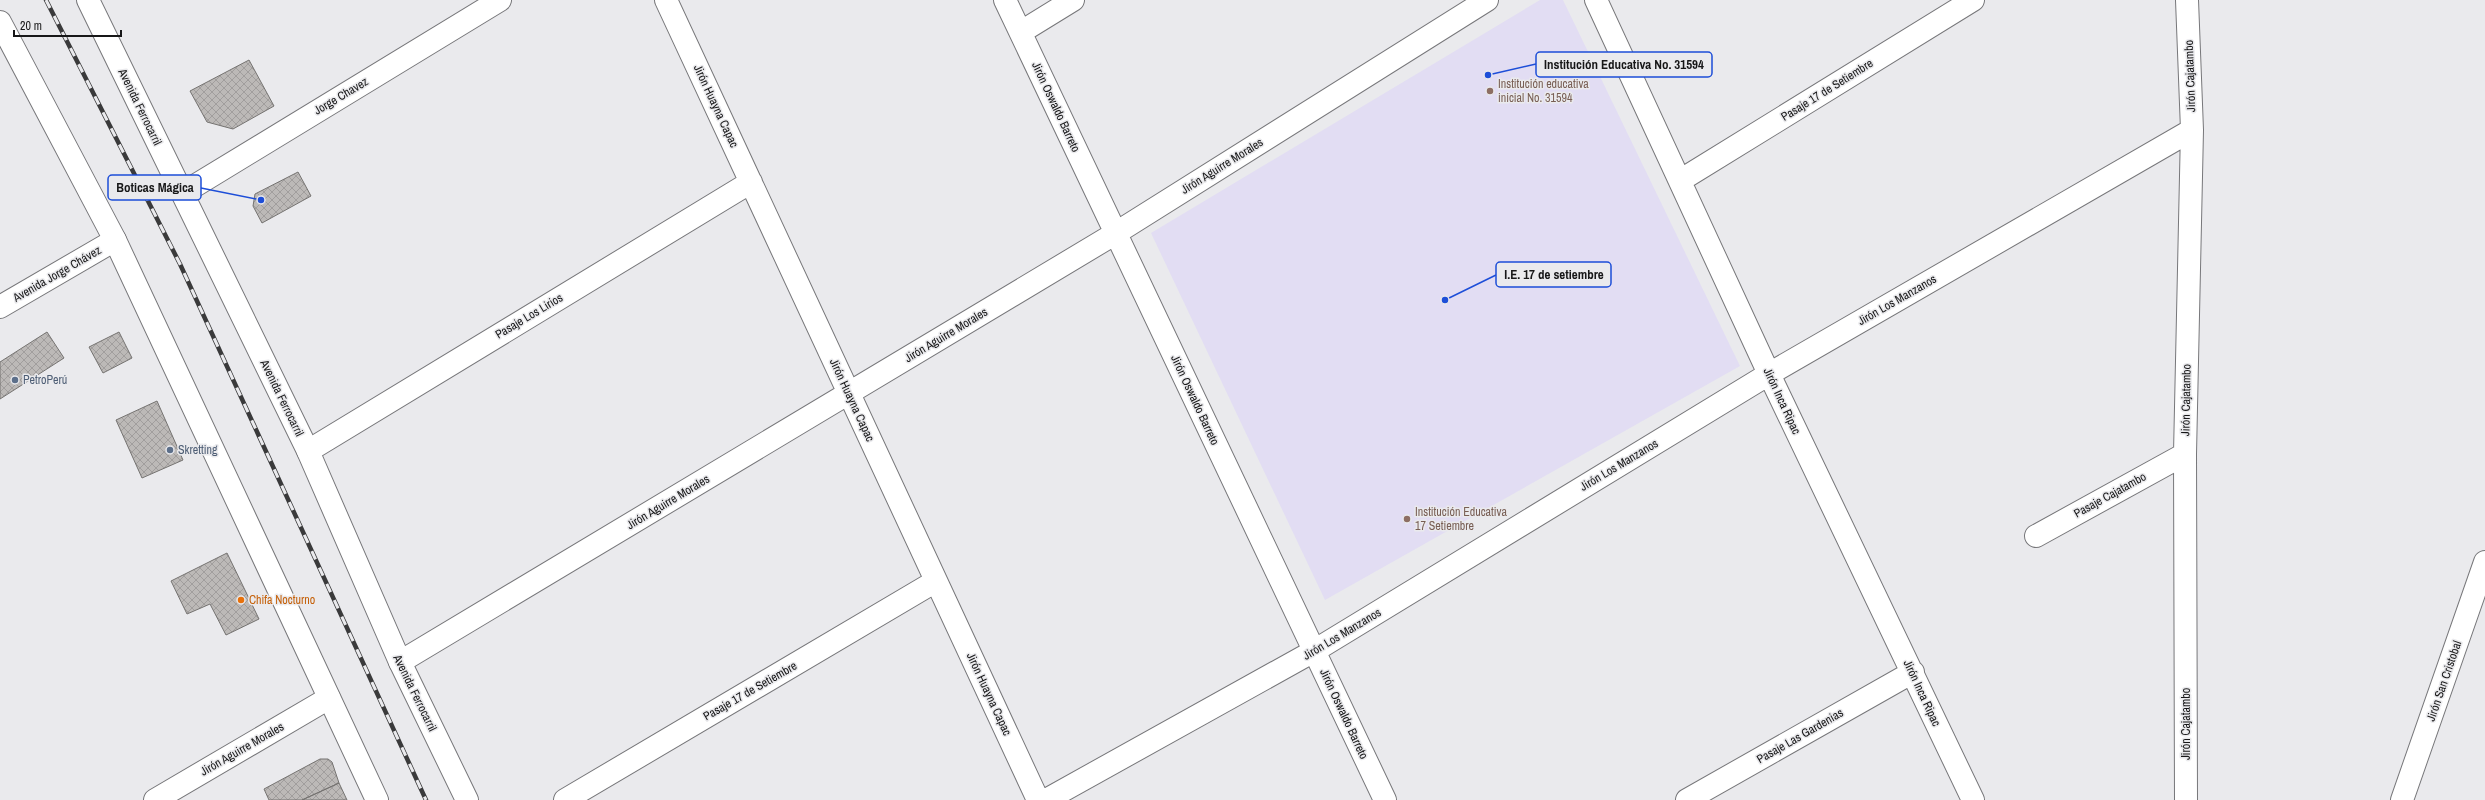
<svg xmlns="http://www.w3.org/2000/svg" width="2485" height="800" font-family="'Archivo Narrow',sans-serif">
	<defs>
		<pattern id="building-cross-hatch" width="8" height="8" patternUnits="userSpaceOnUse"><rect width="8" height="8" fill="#bcb9b7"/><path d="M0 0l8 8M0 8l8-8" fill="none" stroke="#a19e9d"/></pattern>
	</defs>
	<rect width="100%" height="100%" fill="#eaeaed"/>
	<!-- education -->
	<path fill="#e2ddf3" d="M1540 0H1563L1740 366 1325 600 1151 233Z"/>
	<!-- building -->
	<path fill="url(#building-cross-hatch)" stroke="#757371" d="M249 60 274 106 233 129 207 122 190 91Z
		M298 172 311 196 262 223 253 206 255 194Z
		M47 332 64 358 0 399V362Z
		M119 332 132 358 103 373 89 347Z
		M157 401 183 460 142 478 116 420Z
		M227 553 259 619 226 635 210 604 187 614 171 581Z
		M320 759H328L332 762 339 783 302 800H269L264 789Z
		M339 783 347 800H302Z"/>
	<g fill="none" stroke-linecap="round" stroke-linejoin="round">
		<defs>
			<path id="street" d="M666 0 1038 800
				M1005 0 1385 800
				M1596 0 1769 374 1973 800
				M1021 32 1073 0
				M1681 180 1973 0
				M183 193 500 0
				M0 307 115 240
				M308 451 751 182
				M2036 536 2185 454
				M400 662 1116 233 1487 0
				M155 800 329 698
				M565 800 936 581
				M1046 800 1314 651 1769 374 2192 130
				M1687 800 1913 672
				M2186 800 2185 454 2192 130 2187 0
				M2402 800 2485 562"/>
			<path id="primary" d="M88 0 308 451 400 662 467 800
				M0 22 115 240 377 800"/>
		</defs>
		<!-- street casing -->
		<use href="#street" stroke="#77777a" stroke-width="24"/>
		<!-- primary casing -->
		<use href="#primary" stroke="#77777a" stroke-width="24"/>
		<!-- street -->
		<use href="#street" stroke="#fff" stroke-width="22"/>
		<!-- primary -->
		<use href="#primary" stroke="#fff" stroke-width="22"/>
		<defs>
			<path id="rail" d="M46 0 180 264 426 800"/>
		</defs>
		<!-- rail casing -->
		<use href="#rail" stroke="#3a3a3b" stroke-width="4.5"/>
		<!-- rail -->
		<use href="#rail" stroke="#eaeaed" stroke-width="3" stroke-dasharray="9" stroke-linecap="butt"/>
	</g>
	<!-- markers -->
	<g fill="#8d6e63" stroke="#eaeaed" stroke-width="1.5">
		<circle cx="1490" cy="91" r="4"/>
		<circle cx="1407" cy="519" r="4"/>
	</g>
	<g fill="#5c6f8a" stroke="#eaeaed" stroke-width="1.5">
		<circle cx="15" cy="380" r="4"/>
		<circle cx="170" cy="450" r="4"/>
	</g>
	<circle fill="#e8710a" stroke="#eaeaed" stroke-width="1.5" cx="241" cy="600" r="4"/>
	<g text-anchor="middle" stroke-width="3" stroke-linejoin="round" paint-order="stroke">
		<!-- street labels -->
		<g font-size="12" fill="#171718" stroke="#eaeaed">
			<text transform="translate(2190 76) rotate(-92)" y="4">Jirón Cajatambo</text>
			<text transform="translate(1827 90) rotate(-32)" y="4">Pasaje 17 de Setiembre</text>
			<text transform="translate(341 96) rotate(-31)" y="4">Jorge Chavez</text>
			<text transform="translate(716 106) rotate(65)" y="4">Jirón Huayna Capac</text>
			<text transform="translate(140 107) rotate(64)" y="4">Avenida Ferrocarril</text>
			<text transform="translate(1056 107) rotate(65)" y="4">Jirón Oswaldo Barreto</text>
			<text transform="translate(1222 166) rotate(-32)" y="4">Jirón Aguirre Morales</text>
			<text transform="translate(57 274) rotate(-30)" y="4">Avenida Jorge Chávez</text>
			<text transform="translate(1897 300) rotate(-30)" y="4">Jirón Los Manzanos</text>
			<text transform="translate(529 316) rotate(-31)" y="4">Pasaje Los Lirios</text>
			<text transform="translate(946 335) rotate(-31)" y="4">Jirón Aguirre Morales</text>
			<text transform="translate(282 398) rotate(64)" y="4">Avenida Ferrocarril</text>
			<text transform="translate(852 400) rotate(65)" y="4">Jirón Huayna Capac</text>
			<text transform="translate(1195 400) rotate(65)" y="4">Jirón Oswaldo Barreto</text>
			<text transform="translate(2186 400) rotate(-89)" y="4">Jirón Cajatambo</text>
			<text transform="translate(1782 401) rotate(65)" y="4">Jirón Inca Ripac</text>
			<text transform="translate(1619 465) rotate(-31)" y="4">Jirón Los Manzanos</text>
			<text transform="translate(2110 495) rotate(-29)" y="4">Pasaje Cajatambo</text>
			<text transform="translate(668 502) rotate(-31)" y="4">Jirón Aguirre Morales</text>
			<text transform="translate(1342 634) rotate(-31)" y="4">Jirón Los Manzanos</text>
			<text transform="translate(2444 681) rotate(-71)" y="4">Jirón San Cristobal</text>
			<text transform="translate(750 691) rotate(-30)" y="4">Pasaje 17 de Setiembre</text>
			<text transform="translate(415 693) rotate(64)" y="4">Avenida Ferrocarril</text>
			<text transform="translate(1922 693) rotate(65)" y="4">Jirón Inca Ripac</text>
			<text transform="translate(989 694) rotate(65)" y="4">Jirón Huayna Capac</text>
			<text transform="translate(1344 714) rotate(65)" y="4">Jirón Oswaldo Barreto</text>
			<text transform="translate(2186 724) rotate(-90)" y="4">Jirón Cajatambo</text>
			<text transform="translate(1800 736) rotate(-30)" y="4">Pasaje Las Gardenias</text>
			<text transform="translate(242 749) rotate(-30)" y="4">Jirón Aguirre Morales</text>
		</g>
		<!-- education labels -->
		<g font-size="12" fill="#785e54" stroke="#eaeaed" text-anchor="start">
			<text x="1498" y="88">Institución educativa<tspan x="1498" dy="14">inicial No. 31594</tspan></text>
			<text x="1415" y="516">Institución Educativa<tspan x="1415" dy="14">17 Setiembre</tspan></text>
		</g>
		<!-- service labels -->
		<g font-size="12" fill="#4e5e75" stroke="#eaeaed" text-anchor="start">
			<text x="23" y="384">PetroPerú</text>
			<text x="178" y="454">Skretting</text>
		</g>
		<!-- food labels -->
		<g font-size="12" fill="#c56008" stroke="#eaeaed" text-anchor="start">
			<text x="249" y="604">Chifa Nocturno</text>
		</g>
	</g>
	<!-- callouts -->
	<path fill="none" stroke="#1d4ed8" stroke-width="1.5" d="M1488 75L1536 64M261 200L201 188M1445 300L1496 275"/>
	<g fill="#1d4ed8" stroke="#eaeaed" stroke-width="1.5">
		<circle cx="1488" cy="75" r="4"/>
		<circle cx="261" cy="200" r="4"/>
		<circle cx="1445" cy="300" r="4"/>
	</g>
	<g fill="#eaeaed" stroke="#1d4ed8" stroke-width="1.5">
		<rect x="1536" y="52" width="176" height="25" rx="4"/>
		<rect x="108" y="175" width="93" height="25" rx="4"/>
		<rect x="1496" y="262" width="115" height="25" rx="4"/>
	</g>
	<g font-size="13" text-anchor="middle" font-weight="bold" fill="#171718">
		<text x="1624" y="69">Institución Educativa No. 31594</text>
		<text x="155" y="192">Boticas Mágica</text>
		<text x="1554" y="279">I.E. 17 de setiembre</text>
	</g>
	<!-- scale -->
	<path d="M14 30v6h107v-6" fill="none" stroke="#171718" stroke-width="2"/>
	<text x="20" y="30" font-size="12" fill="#171718" stroke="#eaeaed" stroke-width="3" paint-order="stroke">20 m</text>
</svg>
